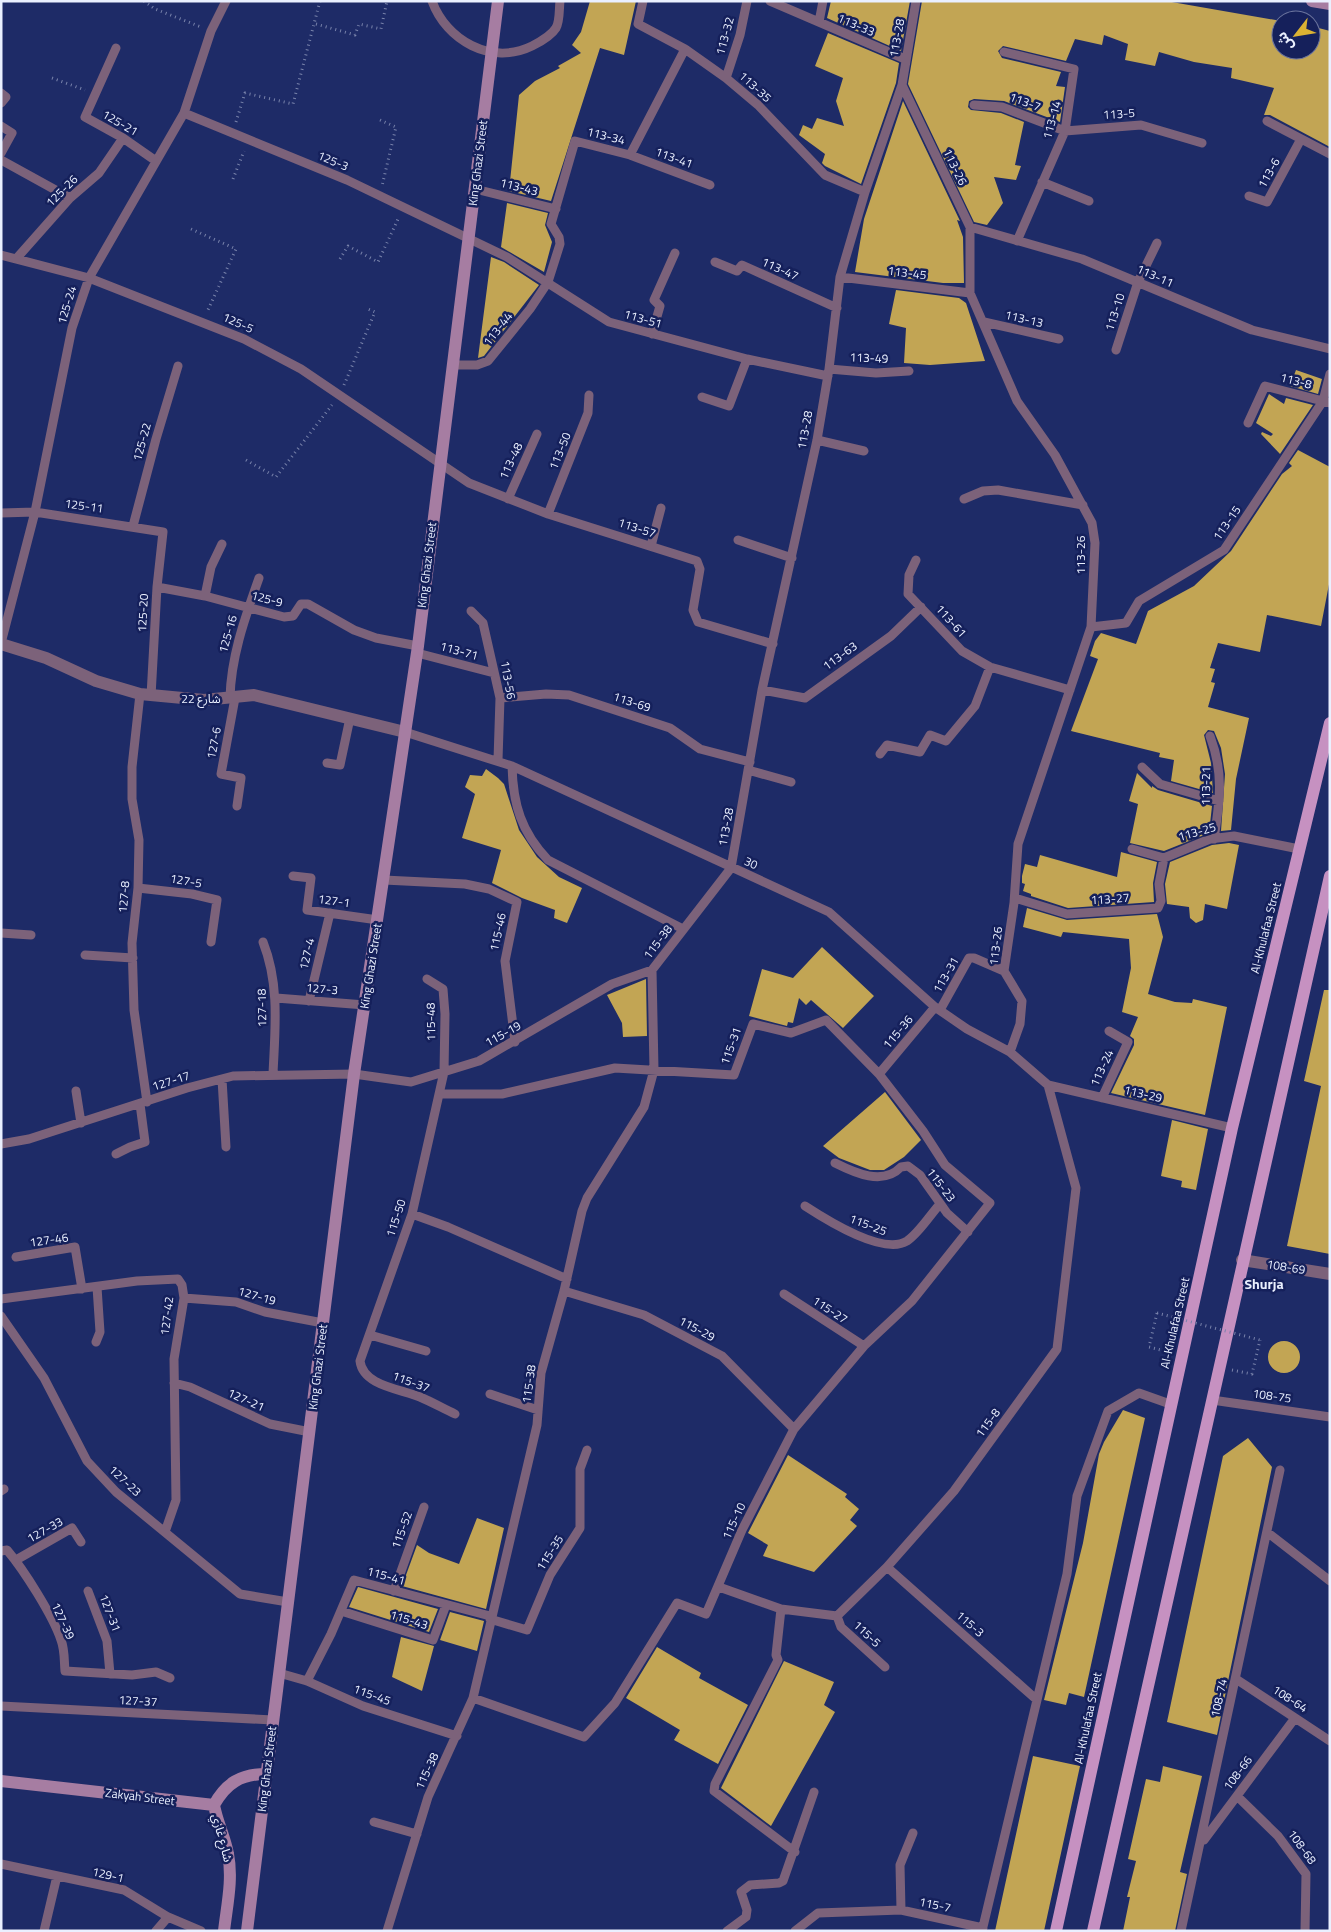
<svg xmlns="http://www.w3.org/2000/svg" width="1331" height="1932" font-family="'Titillium Web','Noto Sans Arabic',sans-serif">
	<rect width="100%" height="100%" fill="#1e2b67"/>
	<!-- building -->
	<path fill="#c2a554" d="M590 1H636L624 55 600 48 551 201 509 191 519 95 535 81 560 68 558 66 581 53 572 45 581 32Z
		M831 1H910L901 51 827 18Z
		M922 1H1166L1281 21V50H1311V26L1330 31V147L1270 115H1264L1274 88 1231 78 1232 68 1194 62 1159 52 1155 66 1125 60 1128 44 1104 35 1102 45 1075 39 1066 61 1003 46 998 51 1002 58 1061 72 1056 86 1065 87 1060 122 1004 101 974 99 969 101 968 107 971 110 1001 113 1024 122 1015 165 1021 166 1016 180 994 177 1003 203 987 225 974 222 908 84Z
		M828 33 899 63 896 83 861 184 825 166 822 163 825 154 799 135 803 125 812 129 817 118 844 126 836 101 843 78 815 66Z
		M903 101 960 221 957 220 963 237 964 283H943L855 272 864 219Z
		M507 203 548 213 545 225 552 242 544 272 501 247Z
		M491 257 504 262 539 285 484 356 478 358Z
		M896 290 959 298 966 303 985 361 930 365 904 363 906 328 889 324Z
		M1296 370 1322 379 1318 394 1290 386Z
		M1269 394 1284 404 1286 398 1313 405 1280 454 1261 434 1262 432 1271 436 1273 434 1256 423Z
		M1298 450 1330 467V579L1321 626 1267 615 1260 652 1218 643 1210 668 1215 669 1211 682 1215 683 1208 707 1249 718 1236 779 1231 830 1221 831 1225 774 1221 748 1214 731 1208 730 1204 735 1211 763 1213 793 1171 781 1174 760 1159 757 1160 753 1071 731 1098 659 1090 656 1095 641 1101 633 1136 644 1148 611 1194 586 1231 551 1282 474 1292 466 1289 463Z
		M486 769 498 778 504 784 519 830 537 857 559 877 582 888 567 923 554 918 555 910 522 898 492 883 501 850 462 838 475 794 465 787 470 775 482 776Z
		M1137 773 1152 788V786L1158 790 1212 806 1209 833 1164 851 1130 843 1138 804 1129 801Z
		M1229 843 1239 845 1227 909 1205 904 1203 920 1196 923 1190 918 1189 907 1167 904 1165 884 1170 862 1212 845Z
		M1121 852 1157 862 1153 883 1154 902 1068 908 1031 896V894L1023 891 1025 884 1022 883V876L1025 864 1037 867 1040 855 1117 877Z
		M1027 908 1067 920 1157 914 1163 937 1148 994 1175 1002 1192 1003 1193 999 1227 1007 1205 1115 1111 1093 1134 1045V1039L1130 1036 1138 1017 1122 1012 1131 968 1129 939 1063 932 1061 937 1023 927Z
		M822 947 874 996 843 1028 811 1000 806 1005 799 998 793 1023 788 1022 787 1026 749 1016 762 969 793 978Z
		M646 979 647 1036 623 1037 622 1023 607 995Z
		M1324 990H1330V1254L1287 1246 1321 1086 1304 1081Z
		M885 1092 921 1140 904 1157 884 1170H870L839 1158 823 1146Z
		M1172 1120 1208 1129 1196 1190 1181 1187 1182 1181 1161 1176Z
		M1268 1357a16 16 0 1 1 32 0a16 16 0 1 1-32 0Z
		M1123 1410 1145 1418 1084 1697 1069 1693 1066 1705 1044 1700 1083 1543 1099 1454 1104 1442Z
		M1248 1438 1272 1467 1217 1735 1167 1722 1223 1456Z
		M788 1455 847 1494 845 1497 859 1509 850 1520 857 1526 814 1572 763 1556 768 1545 748 1533Z
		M477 1518 504 1528 486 1609 402 1586 417 1545 429 1553 459 1564Z
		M358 1587 438 1609 429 1632 349 1607Z
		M450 1612 484 1621 477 1651 440 1640Z
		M401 1637 434 1646 422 1691 392 1677Z
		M657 1647 701 1673 699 1678 748 1705 718 1764 674 1740 680 1730 626 1698Z
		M784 1661 834 1682 824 1705 835 1712 771 1826 721 1788Z
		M1033 1756 1080 1766 1044 1931H995Z
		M1163 1766 1202 1776 1180 1872 1187 1874 1175 1931H1123L1130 1897H1127L1136 1861 1128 1859 1146 1779 1160 1782Z"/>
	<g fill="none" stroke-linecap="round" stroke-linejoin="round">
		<!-- path -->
		<path stroke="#7983ab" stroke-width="3" stroke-dasharray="1 4" stroke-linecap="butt" d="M144 1 155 9 201 27
			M316 24 355 35 359 24 381 29 387 1
			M52 78 85 90
			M380 120 396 127 382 186
			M236 122 245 93 293 104 320 1
			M233 179 244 151
			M191 229 236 249 207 312
			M340 259 348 246 378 262 399 217
			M344 385 375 312 368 309
			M246 460 276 477 332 405
			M1157 1313 1149 1347 1169 1352
			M1232 1370 1252 1374 1260 1340"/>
		<!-- lane -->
		<path stroke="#7c627a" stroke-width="9" d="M432 1C446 40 491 66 532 46 540 42 551 36 556 28 560 21 559 9 560 1
			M643 1 638 24 685 49 726 78 758 105 825 175 865 192
			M770 1 905 59
			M819 22 823 1
			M116 48 85 117 123 138 156 161
			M1004 52 1074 69 1065 131 1017 241
			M726 78 740 35 747 1
			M902 85 970 227V293L1017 401 1055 455 1092 523 1095 543 1091 627 1018 844 1014 903 1004 971 1022 1001 1020 1024 1010 1052
			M1 93 6 97 1 103
			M974 105 1002 107 1065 131 1141 125 1202 143
			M184 113 347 180 507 257 609 322 747 359 828 376
			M1267 121 1330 154
			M1 126 12 133 1 153
			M630 155 710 185
			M1 160 70 198
			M1042 182 1089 201
			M475 189 556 209
			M1249 196 1267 202 1301 139
			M970 227 1082 259 1252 330 1330 349
			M1 255 89 278 244 339 301 369 469 483 548 514 697 561 700 569 693 610 698 622 773 644
			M16 259 70 198 99 173 123 138
			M715 262 737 271 742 265 837 308
			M840 277 970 293
			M984 322 1059 339
			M652 334 660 306 654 300 675 253
			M1116 350 1138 282 1157 243
			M453 365H477L488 361 530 309 548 282 560 244 559 237 551 224 575 141 630 155 685 49
			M829 369 876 373 909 371
			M702 397 729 406 747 359
			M1248 423 1265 386 1330 403
			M817 440 864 451
			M508 499 537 434
			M964 499 983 491 998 490 1083 505
			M1 513 35 512 163 532 157 587 151 696
			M548 514 588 413 589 395
			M133 526 156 439 178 366
			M738 540 792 558
			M651 546 661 508
			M916 560 909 575 908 594 962 651 990 667 1070 690
			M157 587 205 596 284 617 293 616 301 604H308L354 630 376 638 418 646
			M205 596 211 567 222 544
			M471 611 483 623 500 698 498 760
			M1091 627 1126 623 1139 601 1224 550 1323 401 1330 374
			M1 643 35 512 72 328 89 278 184 113 211 31 226 1
			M417 653 494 673
			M762 690 805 698 891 636 921 607
			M140 694 132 767V799L139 840 138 888 132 943 134 1010 147 1102
			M230 698C231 656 245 618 259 578
			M235 698 221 774 241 778 237 806
			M500 698 546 694 569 695 670 728 700 749 750 762
			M405 732 512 766 829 912 935 1007 967 1029 1010 1052 1048 1085 1232 1128
			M1210 736C1224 773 1220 800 1214 839
			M880 754 887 745 920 752 930 735 946 741 975 706 990 667
			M327 763 340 765 350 718
			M512 766C513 804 521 832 548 860L683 929
			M1142 767 1160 784 1219 801
			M748 770 791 782
			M1132 849 1164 858 1210 839 1234 836 1299 849
			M293 876 311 878 307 910 378 920
			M384 880 465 884 489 889 517 902 505 961 515 1042
			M138 888 192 894 217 900 211 942
			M1015 898 1067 914 1158 908 1161 901 1159 884 1164 858
			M1 933 31 935
			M263 942C280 985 275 1029 273 1074
			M85 955 133 958
			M427 979 443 989 445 1014 444 1072 412 1214 360 1361C363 1386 401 1389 420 1397 432 1402 444 1409 455 1414
			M276 998 365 1005
			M309 1001 330 913
			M940 1010 969 958H974L1004 971
			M879 1074 935 1007
			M222 1079 226 1147
			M76 1091 81 1123
			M439 1094H502L615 1068 734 1075 753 1024 791 1033 826 1020 879 1074 923 1131 945 1165 990 1203 912 1301 864 1346 794 1429 742 1530 706 1614 677 1603 615 1703 584 1737 473 1698
			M1102 1098 1128 1042 1109 1031
			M1 1144 29 1139 187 1088 233 1076 354 1074 411 1082 479 1061 612 984 652 970
			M116 1154 130 1147 145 1142 140 1104
			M835 1163C855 1173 883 1186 901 1167L908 1166 920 1175 947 1213 968 1232
			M805 1206C825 1219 883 1256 907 1241 919 1233 930 1215 940 1204
			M412 1214 448 1227 567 1279
			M16 1257 75 1247 82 1289
			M564 1291 644 1315 722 1356 794 1429
			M784 1294 864 1346
			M184 1298 236 1302 265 1312 323 1323
			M1 1299 137 1281 178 1279 182 1285 184 1298 174 1359 176 1500 165 1532
			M1 1316 44 1378 87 1461 116 1492 240 1594 288 1602
			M370 1335 426 1351
			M96 1342 100 1332 97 1287
			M174 1383 190 1387 270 1424 310 1432
			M490 1394 538 1410
			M1212 1400 1330 1417
			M1 1491 4 1489
			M1267 1532 1330 1581
			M1 1551 7 1550C24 1570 53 1616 61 1640 65 1650 64 1662 65 1671L132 1675 156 1672 170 1678
			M16 1560 72 1528 81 1542
			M887 1567 1037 1700
			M719 1587 781 1609 837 1616 887 1567 954 1491 1057 1349 1076 1188 1048 1085
			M88 1591 107 1641 110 1674
			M394 1591 424 1507
			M781 1609 776 1655 778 1660 715 1784 714 1791 795 1852
			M341 1611 433 1640 446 1605
			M837 1616 841 1627 885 1667
			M490 1619 527 1630 550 1575 580 1528V1469L587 1450
			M279 1673 307 1681 363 1706 457 1736
			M1236 1679 1330 1741
			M307 1681 331 1634 354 1580 490 1616
			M1 1706 273 1720
			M1237 1796 1278 1836 1306 1874 1305 1931
			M374 1822 417 1834
			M913 1833 900 1865 901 1910 983 1928
			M1204 1840 1295 1718
			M1 1864 124 1890 168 1917 201 1931
			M44 1931 57 1876
			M156 1931 168 1917
			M387 1931 428 1797 473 1698 537 1425 541 1373 564 1291 582 1211 587 1198 644 1107 654 1070 652 970 731 868 762 690 817 440 829 369 840 277 865 192 902 85 916 1
			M727 1931 746 1917 747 1910 741 1892 750 1885 779 1883 783 1881 814 1792
			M795 1931 818 1913 901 1910
			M982 1931 1067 1574 1077 1496 1108 1411 1139 1393 1170 1404
			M1181 1931 1280 1470"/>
		<!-- street -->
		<path stroke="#7c627a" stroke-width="12" d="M1 644 46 658 96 681 140 694 204 700 254 695 405 732
			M1242 1260 1330 1274"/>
		<!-- secondary -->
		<path stroke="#a67da2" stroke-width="12" d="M1312 1 1330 4
			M1 1781 214 1805
			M214 1805C217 1822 225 1837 228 1854 233 1879 227 1905 224 1931
			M214 1805C226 1783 241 1774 266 1774
			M247 1931 354 1074 418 646 498 1"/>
		<!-- primary -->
		<path stroke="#c691c1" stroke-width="12" d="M1056 1931 1232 1128 1330 723
			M1093 1931 1330 876"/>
		<!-- path-bridge -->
		<path stroke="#7983ab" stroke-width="3" stroke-dasharray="1 4" stroke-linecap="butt" d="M1157 1313 1260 1340"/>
	</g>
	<g text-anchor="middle" stroke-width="5" stroke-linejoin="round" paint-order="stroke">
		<!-- street labels -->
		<g font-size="12" fill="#eaf0ff" stroke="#15205b">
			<text transform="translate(856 25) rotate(23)" y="4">113-33</text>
			<text transform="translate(725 36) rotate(-75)" y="4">113-32</text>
			<text transform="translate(897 38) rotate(-80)" y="4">113-28</text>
			<text transform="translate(755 87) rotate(42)" y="4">113-35</text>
			<text transform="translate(1025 102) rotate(20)" y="4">113-7</text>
			<text transform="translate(1119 114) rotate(-4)" y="4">113-5</text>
			<text transform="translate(1052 120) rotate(-75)" y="4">113-14</text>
			<text transform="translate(120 123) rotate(30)" y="4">125-21</text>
			<text transform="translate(606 136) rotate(14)" y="4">113-34</text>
			<text transform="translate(674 158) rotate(20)" y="4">113-41</text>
			<text transform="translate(333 161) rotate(23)" y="4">125-3</text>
			<text transform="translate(478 163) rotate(-83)" y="4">King Ghazi Street</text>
			<text transform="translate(955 167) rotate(64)" y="4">113-26</text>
			<text transform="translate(1269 173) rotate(-61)" y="4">113-6</text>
			<text transform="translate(519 187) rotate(14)" y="4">113-43</text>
			<text transform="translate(62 191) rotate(-45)" y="4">125-26</text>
			<text transform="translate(780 269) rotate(24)" y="4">113-47</text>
			<text transform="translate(907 273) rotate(7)" y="4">113-45</text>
			<text transform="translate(1155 276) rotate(24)" y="4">113-11</text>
			<text transform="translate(67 305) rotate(-73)" y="4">125-24</text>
			<text transform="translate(1115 312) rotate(-72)" y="4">113-10</text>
			<text transform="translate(643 319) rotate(16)" y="4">113-51</text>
			<text transform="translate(1024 319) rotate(13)" y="4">113-13</text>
			<text transform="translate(238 323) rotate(24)" y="4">125-5</text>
			<text transform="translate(498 329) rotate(-52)" y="4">113-44</text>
			<text transform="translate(869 358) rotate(2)" y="4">113-49</text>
			<text transform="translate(1296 381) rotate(14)" y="4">113-8</text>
			<text transform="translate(805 430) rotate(-80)" y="4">113-28</text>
			<text transform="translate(142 442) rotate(-75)" y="4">125-22</text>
			<text transform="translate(560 451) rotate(-68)" y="4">113-50</text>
			<text transform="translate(511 461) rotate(-65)" y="4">113-48</text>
			<text transform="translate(84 506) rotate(8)" y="4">125-11</text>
			<text transform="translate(1227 523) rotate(-55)" y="4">113-15</text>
			<text transform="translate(637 528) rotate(18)" y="4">113-57</text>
			<text transform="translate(1081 555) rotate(-90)" y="4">113-26</text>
			<text transform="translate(427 565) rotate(-83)" y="4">King Ghazi Street</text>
			<text transform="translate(267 599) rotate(14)" y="4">125-9</text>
			<text transform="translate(143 613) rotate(-87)" y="4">125-20</text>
			<text transform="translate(951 621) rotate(48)" y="4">113-61</text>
			<text transform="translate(228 634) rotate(-74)" y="4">125-16</text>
			<text transform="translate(459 651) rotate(15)" y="4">113-71</text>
			<text transform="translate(840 656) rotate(-36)" y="4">113-63</text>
			<text transform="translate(508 680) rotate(80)" y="4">113-56</text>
			<text x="201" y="703">شارع 22</text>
			<text transform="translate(632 702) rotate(18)" y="4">113-69</text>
			<text transform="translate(214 743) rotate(-79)" y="4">127-6</text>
			<text transform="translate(1206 786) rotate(-89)" y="4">113-21</text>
			<text transform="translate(726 827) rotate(-80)" y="4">113-28</text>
			<text transform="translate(1197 832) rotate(-16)" y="4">113-25</text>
			<text transform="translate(751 863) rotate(24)" y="4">30</text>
			<text transform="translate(186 881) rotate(10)" y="4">127-5</text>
			<text transform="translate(124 897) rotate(-85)" y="4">127-8</text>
			<text transform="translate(1110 899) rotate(-4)" y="4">113-27</text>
			<text transform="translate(334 901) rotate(8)" y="4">127-1</text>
			<text transform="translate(1266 928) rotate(-76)" y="4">Al-Khulafaa Street</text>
			<text transform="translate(498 932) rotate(-78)" y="4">115-46</text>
			<text transform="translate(658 942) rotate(-53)" y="4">115-38</text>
			<text transform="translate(996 946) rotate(-83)" y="4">113-26</text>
			<text transform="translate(307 954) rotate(-77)" y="4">127-4</text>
			<text transform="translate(371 966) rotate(-81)" y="4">King Ghazi Street</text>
			<text transform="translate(946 975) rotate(-60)" y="4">113-31</text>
			<text transform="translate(322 989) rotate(5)" y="4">127-3</text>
			<text transform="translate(262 1008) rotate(-91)" y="4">127-18</text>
			<text transform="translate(431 1022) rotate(-91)" y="4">115-48</text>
			<text transform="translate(898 1032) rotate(-50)" y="4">115-36</text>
			<text transform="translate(503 1034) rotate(-29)" y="4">115-19</text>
			<text transform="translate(731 1046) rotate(-70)" y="4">115-31</text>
			<text transform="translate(1102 1068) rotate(-65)" y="4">113-24</text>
			<text transform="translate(171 1081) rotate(-18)" y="4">127-17</text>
			<text transform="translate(1143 1094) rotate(13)" y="4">113-29</text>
			<text transform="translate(941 1185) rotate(53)" y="4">115-23</text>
			<text transform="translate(396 1218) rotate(-72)" y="4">115-50</text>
			<text transform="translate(868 1225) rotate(21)" y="4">115-25</text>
			<text transform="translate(49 1240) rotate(-8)" y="4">127-46</text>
			<text transform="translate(1286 1267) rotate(9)" y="4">108-69</text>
			<text transform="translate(257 1296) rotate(16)" y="4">127-19</text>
			<text transform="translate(830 1310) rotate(33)" y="4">115-27</text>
			<text transform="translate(167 1316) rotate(-83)" y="4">127-42</text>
			<text transform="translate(1175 1323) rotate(-77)" y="4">Al-Khulafaa Street</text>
			<text transform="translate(697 1329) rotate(28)" y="4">115-29</text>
			<text transform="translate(318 1367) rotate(-83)" y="4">King Ghazi Street</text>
			<text transform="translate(411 1382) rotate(20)" y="4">115-37</text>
			<text transform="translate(529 1384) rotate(-82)" y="4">115-38</text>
			<text transform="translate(1272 1396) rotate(8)" y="4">108-75</text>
			<text transform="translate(246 1400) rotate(24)" y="4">127-21</text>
			<text transform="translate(988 1423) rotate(-54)" y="4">115-8</text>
			<text transform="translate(125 1481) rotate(43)" y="4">127-23</text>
			<text transform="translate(734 1521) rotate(-65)" y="4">115-10</text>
			<text transform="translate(45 1530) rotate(-29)" y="4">127-33</text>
			<text transform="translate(402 1530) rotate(-70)" y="4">115-52</text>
			<text transform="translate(550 1553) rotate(-58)" y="4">115-35</text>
			<text transform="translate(386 1576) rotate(15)" y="4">115-41</text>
			<text transform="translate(110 1613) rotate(69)" y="4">127-31</text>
			<text transform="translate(409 1620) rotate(17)" y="4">115-43</text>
			<text transform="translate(63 1621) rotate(65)" y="4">127-39</text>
			<text transform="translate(970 1624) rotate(41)" y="4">115-3</text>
			<text transform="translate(867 1634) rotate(43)" y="4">115-5</text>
			<text transform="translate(372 1695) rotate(20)" y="4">115-45</text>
			<text transform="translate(1219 1698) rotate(-78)" y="4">108-74</text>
			<text transform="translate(1290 1699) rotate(33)" y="4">108-64</text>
			<text transform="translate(138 1701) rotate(3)" y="4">127-37</text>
			<text transform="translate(1088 1718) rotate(-78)" y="4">Al-Khulafaa Street</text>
			<text transform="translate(267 1769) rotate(-83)" y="4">King Ghazi Street</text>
			<text transform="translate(427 1771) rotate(-65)" y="4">115-38</text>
			<text transform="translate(1238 1773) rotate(-53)" y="4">108-66</text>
			<text transform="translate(140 1797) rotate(7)" y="4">Zakyah Street</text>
			<text transform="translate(222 1838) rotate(75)" y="4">شارع غازي</text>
			<text transform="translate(1302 1847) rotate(54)" y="4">108-68</text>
			<text transform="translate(108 1875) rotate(13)" y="4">129-1</text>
			<text transform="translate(935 1905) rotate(12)" y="4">115-7</text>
		</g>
		<!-- neighbourhood labels -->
		<g font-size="14" font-weight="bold" fill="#eaf0ff" stroke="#15205b">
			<text x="1264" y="1289">Shurja</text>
		</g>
	</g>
	<!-- border -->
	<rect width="1331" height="1932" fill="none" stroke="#eaf0ff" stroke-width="5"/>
	<!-- north arrow -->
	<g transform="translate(1296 35) rotate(239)"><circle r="24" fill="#15205b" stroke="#6a739d"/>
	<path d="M0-4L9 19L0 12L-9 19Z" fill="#dbb233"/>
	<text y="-8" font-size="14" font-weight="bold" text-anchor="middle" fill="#eaf0ff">ش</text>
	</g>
</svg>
